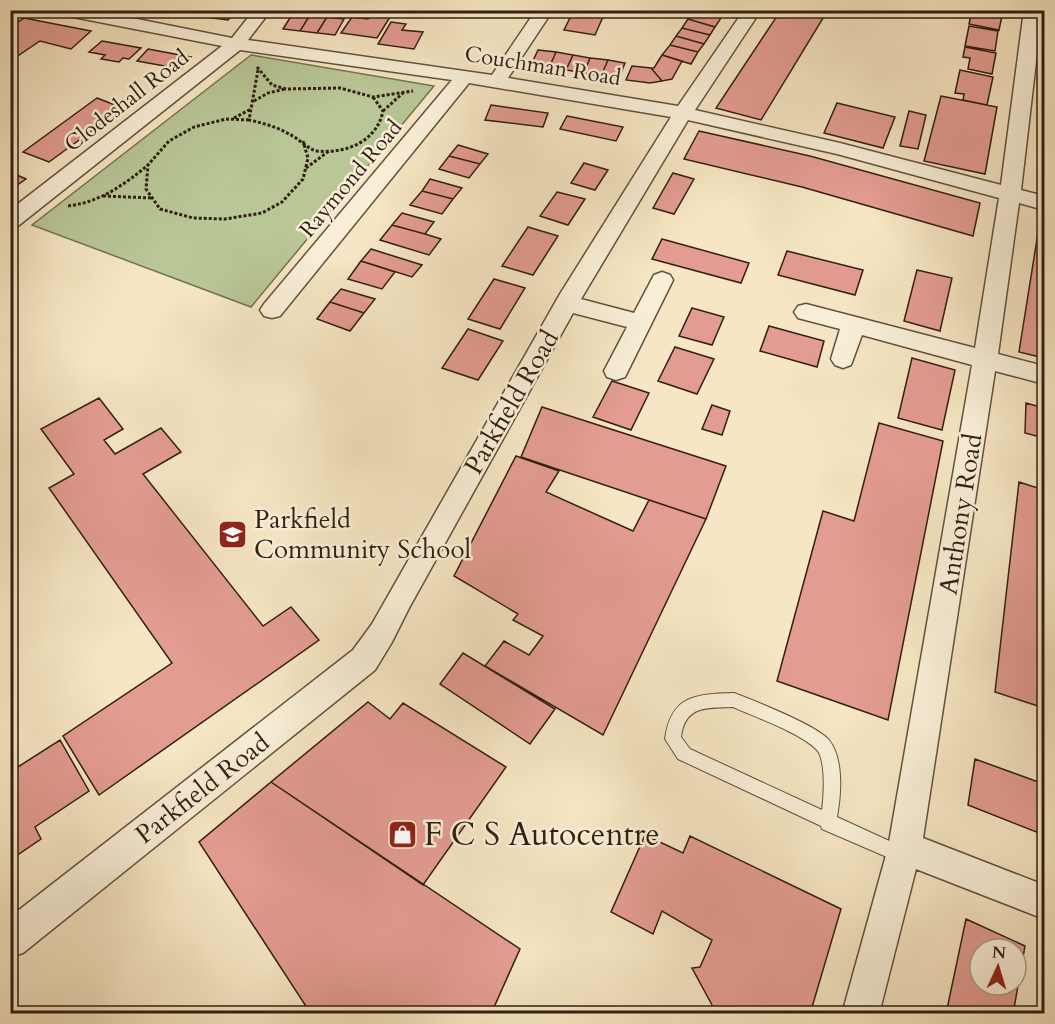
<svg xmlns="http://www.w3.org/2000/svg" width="1055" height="1024" font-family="Cardo,serif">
	<rect width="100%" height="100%" fill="#f6e6c3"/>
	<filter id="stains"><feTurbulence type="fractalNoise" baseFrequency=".00333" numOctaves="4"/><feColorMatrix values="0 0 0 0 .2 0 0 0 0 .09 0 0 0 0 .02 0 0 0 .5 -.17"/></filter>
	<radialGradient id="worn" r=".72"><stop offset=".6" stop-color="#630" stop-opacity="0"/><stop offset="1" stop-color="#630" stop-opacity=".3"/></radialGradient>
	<!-- green -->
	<path fill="#b9c696" stroke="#757254" stroke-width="1.5" d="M251 55 434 86 251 307 32 225Z"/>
	<!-- building -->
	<path fill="#e39c91" stroke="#311f11" stroke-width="1.5" fill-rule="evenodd" d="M201 10H219L212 18 197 15Z
		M219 10H237L228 20 212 18Z
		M574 10H606L595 35 564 30Z
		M694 10H695L721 18 715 27 688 19Z
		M695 10H727L721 18Z
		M781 10H828L761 120 716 108Z
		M972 10 1003 11 999 30 969 24Z
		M293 13 310 15 300 31 283 29Z
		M371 14 390 17 377 38 341 33 352 17 368 19Z
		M310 15 327 17 317 33 300 31Z
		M327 17 344 19 335 35 317 33Z
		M24 18 91 31 71 49 40 41 10 61V27Z
		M688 19 715 27 710 35 682 28Z
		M391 22 406 24 402 30 423 32 414 49 378 44Z
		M969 26 998 31 995 51 965 46Z
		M682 28 710 35 704 44 676 36Z
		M676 36 704 44 698 52 670 45Z
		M102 41 141 48 129 59 123 58 119 62 101 59 105 55 89 52Z
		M670 45 698 52 691 64 662 55Z
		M965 47 996 53 992 74 968 69 970 58 963 57Z
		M148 49 191 57 181 69 137 61Z
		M538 50 556 52 549 68 531 65Z
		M556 52 573 55 566 70 549 68Z
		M573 55 590 58 584 73 566 70Z
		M662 55 682 61 672 79 662 81 651 68H654Z
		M590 58 608 60 601 76 584 73Z
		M608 60 625 63 619 78 601 76Z
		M632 66 651 68 662 81 650 83 626 80Z
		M960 70 993 77 987 105 963 100 964 94 955 93Z
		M941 96 997 107 985 174 924 161Z
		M97 98 123 108 49 162 23 152Z
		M837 103 895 117 883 148 824 133Z
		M491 105 548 113 543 127 485 120Z
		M909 111 926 115 918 149 900 146Z
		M567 116 623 127 616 141 560 129Z
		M699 131 810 156 980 203 973 236 802 187 684 159Z
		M458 145 488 154 480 164 449 156Z
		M449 156 480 164 469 178 439 169Z
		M584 163 608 170 595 190 571 183Z
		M10 172 26 179 10 190Z
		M673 173 694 179 674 214 653 208Z
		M430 179 462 188 453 199 422 191Z
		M422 191 453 199 442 214 410 205Z
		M557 192 585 199 568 225 540 216Z
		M402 213 434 222 425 234 392 225Z
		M1040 220 1044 221V358L1019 352Z
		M392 225 425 234 441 239 429 255 380 240Z
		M528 227 558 236 533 275 502 266Z
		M662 239 749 263 741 283 652 259Z
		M371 249 422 265 412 277 361 261Z
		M787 251 863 270 855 295 778 275Z
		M361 261 395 272 382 289 348 279Z
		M917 270 952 278 940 331 904 321Z
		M494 279 525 288 500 329 468 319Z
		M341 289 375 299 364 313 330 302Z
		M330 302 364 313 350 331 317 319Z
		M692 308 724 317 712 345 679 336Z
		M769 326 824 341 817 367 760 351Z
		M468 329 503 341 478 380 442 368Z
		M675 347 714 359 697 394 658 381Z
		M912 358 955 370 942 430 898 418Z
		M612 381 649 393 631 430 593 417Z
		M99 398 123 429 104 440 115 454 161 428 181 452 143 474 263 626 291 607 319 640 99 795 63 736 172 663 49 488 74 474 41 429Z
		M1026 403 1044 408V438L1025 433Z
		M712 405 730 411 722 435 702 429Z
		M542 407 726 466 706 519 521 457Z
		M879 423 943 441 888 720 777 681 823 511 854 521Z
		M516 456 559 471 546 492 633 531 649 500 706 519 603 735 485 666 504 641 529 655 543 636 513 620 518 614 454 576Z
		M1019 482 1044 490V708L995 692Z
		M463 653 555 709 530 744 440 684Z
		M368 702 390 719 403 703 506 767 423 885 271 782Z
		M60 740 89 791 35 827 41 839 10 860V772Z
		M975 759 1044 784V835L968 805Z
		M271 782 520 949 491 1014H311L199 842Z
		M645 835 683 853 690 836 841 909 810 1014H709L712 1005 692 968 700 967 712 940 662 911 653 934 611 912Z
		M966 919 1025 946 1013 1014H946ZM980 949H1016V985H980Z"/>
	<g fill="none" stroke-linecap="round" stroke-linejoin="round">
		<defs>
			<path id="lane" d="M734 693C755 701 816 725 829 740 844 759 841 795 837 817L909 850 911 856 909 862 903 864 822 829 821 826 678 759 665 739C671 695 696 694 734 693ZM733 707C755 717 801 733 817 750 826 760 824 797 822 810L690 749 681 737C685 705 707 708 733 707Z"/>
			<path id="street" d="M55 10H92L232 38 254 10H271L248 40 492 75 536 10H553L508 78 678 106 744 10H761L695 110 840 143 1001 185 1024 10H1042L1021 190 1044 196V210L1019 203 998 354 1044 366V384L995 371 923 838 1044 885V919L916 869 879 1014H842L888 848 972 365 862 335 851 365 843 368 835 365 831 359 840 329 798 318 794 312 798 306 806 304 975 348 999 198 837 154 688 120 581 299 634 313 654 275 662 272 670 275 673 280 625 377 616 380 607 377 604 371 627 327 573 313 409 608 392 642 375 670 23 953 10 957V917L353 650 372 624 560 294 671 117 469 83 280 316 272 318 264 316 260 310 264 304 452 80 240 50 18 226 10 228V210L222 46 63 15Z"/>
		</defs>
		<!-- lane casing -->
		<use href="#lane" stroke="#62513e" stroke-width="2"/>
		<!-- street casing -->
		<use href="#street" stroke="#62513e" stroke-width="3"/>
		<!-- path -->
		<path stroke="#311f11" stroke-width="3" stroke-dasharray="3 2" stroke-linecap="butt" d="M257 67 272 85 286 89 340 88 373 97 413 91
			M258 70 249 120C263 123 277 127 289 134 298 138 309 150 317 151 347 154 377 141 383 111L373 97
			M254 101 268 93 285 89
			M383 111 403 93
			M234 118 251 109
			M249 120 226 119 194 127 169 141 148 165 146 189 160 209 193 218 225 219 262 213 282 202 303 179 308 158 303 141
			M306 168 329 151
			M103 196 152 198
			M68 206C100 202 124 185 148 165"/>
		<!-- lane -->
		<use href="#lane" fill="#f9efd8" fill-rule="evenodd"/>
		<!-- street -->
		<use href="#street" fill="#f9efd8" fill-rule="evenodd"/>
	</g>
	<!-- icons -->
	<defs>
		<symbol id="school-square" viewBox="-11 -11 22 22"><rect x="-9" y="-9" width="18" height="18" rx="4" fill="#8f2418" stroke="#f9efd8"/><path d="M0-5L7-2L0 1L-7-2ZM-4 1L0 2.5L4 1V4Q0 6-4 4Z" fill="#fff"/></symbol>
		<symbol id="shop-square" viewBox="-11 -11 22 22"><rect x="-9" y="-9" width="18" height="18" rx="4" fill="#8f2418" stroke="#f9efd8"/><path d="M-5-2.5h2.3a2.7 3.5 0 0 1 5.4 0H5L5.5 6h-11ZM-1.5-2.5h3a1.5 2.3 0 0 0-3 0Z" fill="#fff"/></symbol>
	</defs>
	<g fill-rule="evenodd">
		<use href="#school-square" x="216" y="518" width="33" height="33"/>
		<use href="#shop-square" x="386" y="818" width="33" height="33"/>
	</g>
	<g text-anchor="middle" stroke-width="5" stroke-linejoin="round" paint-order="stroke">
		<!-- far-street labels -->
		<g font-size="22" fill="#311f11" stroke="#f9efd8">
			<text transform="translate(543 65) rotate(9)" y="8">Couchman Road</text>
			<text transform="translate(126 100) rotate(-38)" y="8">Clodeshall Road</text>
			<text transform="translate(350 178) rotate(-50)" y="8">Raymond Road</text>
		</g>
		<!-- street labels -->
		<g font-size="26" fill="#311f11" stroke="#f9efd8">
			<text transform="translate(511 402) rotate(-60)" y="9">Parkfield Road</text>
			<text transform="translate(960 514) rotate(-81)" y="9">Anthony Road</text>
			<text transform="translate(202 788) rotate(-38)" y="9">Parkfield Road</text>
		</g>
		<!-- poi labels -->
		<g font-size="26" fill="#311f11" stroke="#f9efd8" text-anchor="start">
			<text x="254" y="528">Parkfield<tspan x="254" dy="30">Community School</tspan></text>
		</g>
		<!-- near-poi labels -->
		<g font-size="32" fill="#311f11" stroke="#f9efd8" text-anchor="start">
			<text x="424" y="845">F C S Autocentre</text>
		</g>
	</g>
	<!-- margin -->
	<rect width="1055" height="1024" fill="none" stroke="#f6e6c3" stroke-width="36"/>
	<rect x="12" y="12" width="1031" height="1000" fill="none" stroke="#311f11" stroke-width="3"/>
	<rect x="18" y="18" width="1019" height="988" fill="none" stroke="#311f11" stroke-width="1.5"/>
	<!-- north arrow -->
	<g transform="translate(998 967) rotate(4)"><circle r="28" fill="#f9efd8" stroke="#a99c88" stroke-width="1.5"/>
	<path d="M0-4.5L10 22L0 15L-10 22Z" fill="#8f2418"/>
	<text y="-9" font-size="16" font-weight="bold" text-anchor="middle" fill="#311f11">N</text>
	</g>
	<rect width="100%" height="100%" filter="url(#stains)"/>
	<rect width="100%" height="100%" fill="url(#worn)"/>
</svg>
